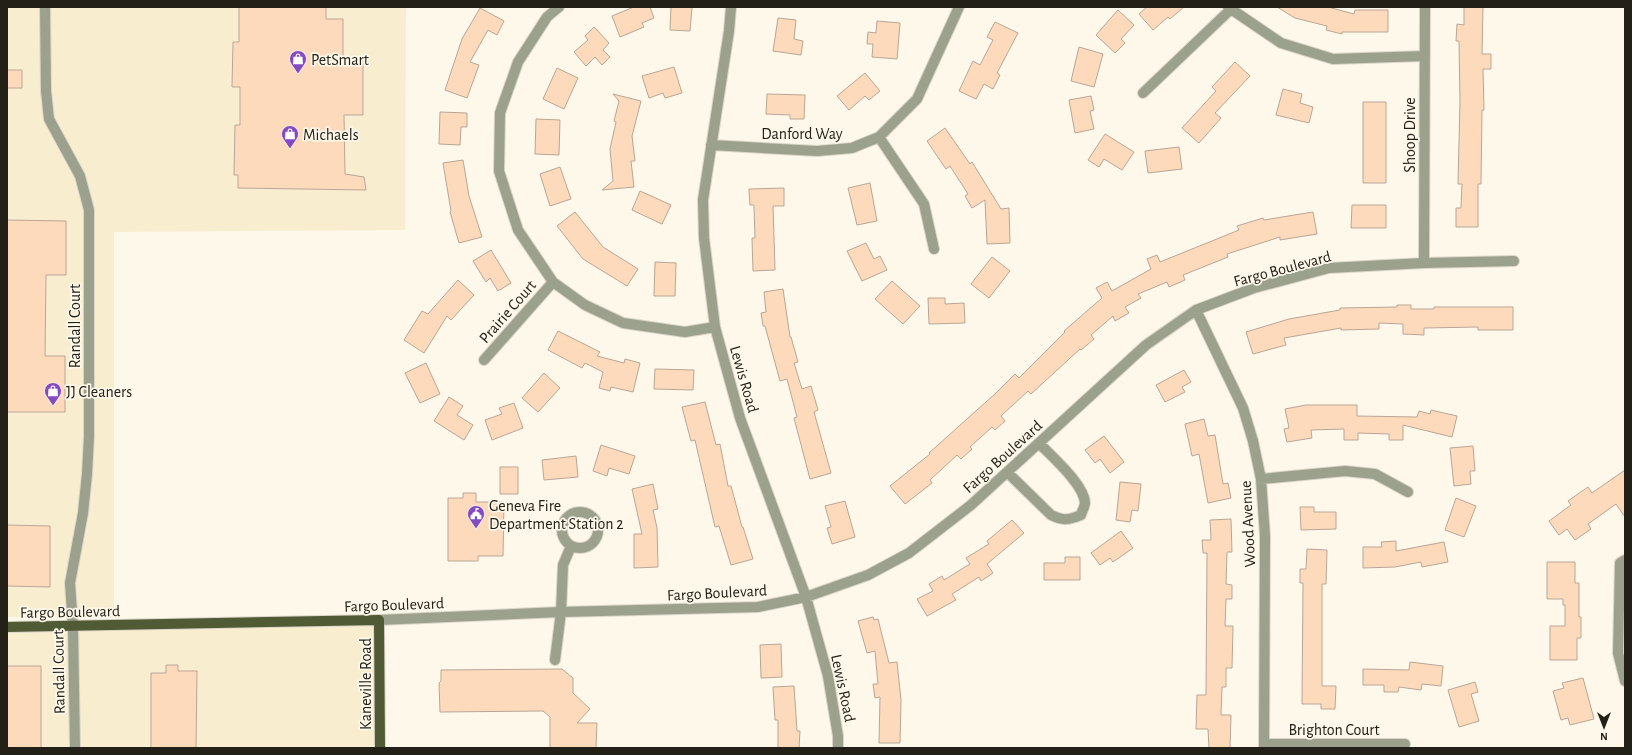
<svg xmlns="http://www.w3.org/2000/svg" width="1632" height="755" font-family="'Alegreya Sans',sans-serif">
	<rect width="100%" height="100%" fill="#fdf8ea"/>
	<!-- built -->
	<path fill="#f9edcf" d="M7 7H406L405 230 114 232V617H7Z
		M374 624 375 748H7V630Z"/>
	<!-- building -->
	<path fill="#fedabd" stroke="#b9a696" d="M239 7H326V19H343V60L363 61V115H344L345 174 364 177 366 190 238 188V175H234L235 125H240V87H232L233 42H239Z
		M634 7H650L654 18 642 23 644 27 620 37 612 16Z
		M671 7H692L690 31 670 30Z
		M1147 7H1184L1170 19 1168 17 1153 30 1139 14Z
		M1277 7H1328L1354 14 1355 10H1388V32H1342V34L1326 30 1327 26 1295 18Z
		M1464 7H1483L1482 54H1491V69H1483L1484 110H1482L1481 184H1478V227H1456V208H1461L1462 184H1458L1460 101 1459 41H1456L1457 24 1464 25Z
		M480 8 504 21 497 35 488 30 470 62 479 65 467 98 445 90 462 39Z
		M1118 10 1134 25 1121 39 1125 43 1115 53 1096 35Z
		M778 18 796 20 794 39 803 41 801 55 773 51Z
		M877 21 900 23 897 59 872 57 873 44H867L868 32 876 33Z
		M995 22 1018 33 997 73 1000 75 993 89 984 84 976 99 959 91 973 61 980 65 993 40 987 37Z
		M594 27 609 43 603 50 610 57 602 65 595 57 586 66 574 52 588 40 585 36Z
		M1079 47 1103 54 1094 87 1071 81Z
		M1235 62 1250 76 1215 113 1221 118 1199 143 1182 128 1216 91 1212 87Z
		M674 67 682 93 665 98 663 93 649 98 642 76Z
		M557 68 578 78 564 109 543 99Z
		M7 70H22V88H7Z
		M865 73 880 91 869 100 865 96 849 110 837 96Z
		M1283 89 1302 94 1300 103 1313 107 1309 123 1276 115Z
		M613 94 641 101 632 136 635 161H631L634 187 602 190 613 181 610 149 616 122 614 121 619 101Z
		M767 94 805 95 804 119H790V115L766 114Z
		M1091 96 1094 110 1090 111 1094 129 1075 133 1069 100Z
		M1363 102H1386V183H1363Z
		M440 112 467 113V127H461L460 145 439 144Z
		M536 119 560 120 559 155 535 154Z
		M945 128 970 164 972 162 1001 209 1009 208 1010 243 987 244 985 200 972 208 965 196 968 194 950 166 946 169 927 141Z
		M1105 134 1134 152 1122 170 1104 159 1099 167 1088 160Z
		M1179 147 1182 169 1148 173 1145 151Z
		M463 160 469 196 482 237 459 243 450 212 451 211 443 163Z
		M560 167 571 199 550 206 540 174Z
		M870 183 877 221 857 225 848 188Z
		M784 188V206H773L775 270 753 271 752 238H755L754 205H750L749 189Z
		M640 191 671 205 662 224 632 210Z
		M1352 205H1386V228H1351Z
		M575 212 603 247 638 269 627 286 583 259 557 226Z
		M1313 212 1317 234 1280 240V237L1227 254 1228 257 1183 275 1185 280 1169 287 1167 282 1138 294 1141 298 1125 307 1129 313 1115 321 1113 316 1091 335 1094 339 1081 350 1080 349 1031 394 1028 391 1001 416 1005 421 995 430 992 427 970 447 972 449 961 459 957 455 930 480 932 483 905 504 890 486 930 454 929 453 996 393 1015 374 1019 378 1065 332 1064 331 1102 298 1096 288 1107 282 1112 291 1151 269 1147 259 1157 255 1160 262 1239 230 1237 226 1263 218 1264 220Z
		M7 220 66 221V275H46L45 356H65V412H7Z
		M866 243 874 259 880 256 887 270 862 281 847 251Z
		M491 250 511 283 498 291 490 278 486 282 473 261Z
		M992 257 1010 271 989 298 971 284Z
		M655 262 676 263 675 296H654Z
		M458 280 474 295 451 320 447 316 424 353 404 340 422 311 428 314Z
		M892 281 920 306 903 324 875 299Z
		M783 289 790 337H791L798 362 794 363 802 389 811 386 818 410 814 412 831 473 810 479 794 418 797 417 787 379 780 381 765 326H763L761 313 766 312 764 292Z
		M928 298H945V304L964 303 965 323 929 324Z
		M1397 305H1411V309H1434V307H1513V330H1478V327L1424 328V335L1403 334V324L1379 323V329L1341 330V328L1284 338 1286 345 1253 354 1246 332 1289 319 1340 310V308L1397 307Z
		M558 331 600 352 597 356 624 363 625 359 640 363 633 392 611 387 610 391 599 388 603 372 585 363 582 368 548 350Z
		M426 363 440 394 420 403 405 373Z
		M655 369 694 370 693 390 654 389Z
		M1184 370 1191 382 1182 387 1185 392 1165 402 1156 385Z
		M544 373 560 388 538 412 522 398Z
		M449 397 463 406 457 415 473 425 464 440 434 421Z
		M705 402 716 445 720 444 728 486H731L742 527H743L753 559 731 565 719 526 715 527 695 440 691 441 682 407Z
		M514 403 523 428 492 440 485 420 502 414 499 408Z
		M1306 405H1357V416L1417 417 1419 411 1430 414 1431 410 1457 416 1452 437 1403 425V440H1389V434L1358 433V440H1344V429L1311 430 1312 438 1287 442 1284 429 1289 428 1285 409Z
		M1204 419 1208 436 1215 435 1223 484 1228 483 1231 498 1208 503 1199 454 1192 456 1185 424Z
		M1104 436 1124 462 1110 473 1100 459 1095 463 1085 450Z
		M601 445 635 456 629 474 609 468 607 476 593 471Z
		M1473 446 1475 471H1470L1471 484 1454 486 1450 448Z
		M576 456 578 477 544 480 542 460Z
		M500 467H518V494H500Z
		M1625 470V517L1616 504 1588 524 1591 529 1575 540 1567 529 1559 535 1549 521 1571 505 1568 501 1588 487 1592 493Z
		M1120 482 1141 484 1138 511 1132 510 1130 522 1116 520Z
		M653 484 658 509 653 510 657 528 658 567 634 568V534H642L632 489Z
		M463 493H476V502H504L503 556H478V561H448V498H463Z
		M1456 498 1476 506 1464 537 1445 530Z
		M845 501 855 537 832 544 827 528 831 527 825 506Z
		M1300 507H1314V512H1336V529L1301 530Z
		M1231 519 1232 552H1227L1226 584 1232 585V599H1226L1225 626H1233L1232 668H1226V687H1222L1221 715H1231L1230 748H1209L1208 729H1196L1197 695H1206L1207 553H1203L1202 540H1211L1210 520Z
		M1012 520 1024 533 987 564 993 573 981 581 979 577 952 594 956 600 927 616 917 599 933 591 929 584 942 576 944 580 970 564 966 558 989 544 987 541Z
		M7 525 50 526V587L7 586Z
		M1121 531 1133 548 1113 562 1110 558 1100 565 1091 553Z
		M1396 541V551L1444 542 1448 562 1422 567 1421 562 1395 567 1363 568V547H1382L1381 542Z
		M1307 549 1327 550 1326 584H1322V686H1336L1335 709H1321V704H1302L1303 583H1300V569H1306Z
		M1065 557H1080V580H1044V563H1065Z
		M1547 562H1575V583H1579V617H1581V638H1577V660H1550V626H1565V605H1563V599H1547Z
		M873 617 874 620 878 619 889 663 897 662 901 700 900 743H879L880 697 875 698 873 684H878L875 651 867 653 858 621Z
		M781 644 782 677 761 678 760 645Z
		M1410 662 1443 666 1441 686 1422 684 1421 690 1399 687 1398 692H1384V685H1363V669L1409 670Z
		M166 665H178V671H197L196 748H151V673H166Z
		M7 666H41V748H7Z
		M562 669 573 678V693L590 709 577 723H597L596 748H550V717L543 711 440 712 439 683 441 681V670Z
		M1583 678 1594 719 1570 725 1568 718 1561 720 1553 691 1564 688 1562 683Z
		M1475 682 1478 692 1471 694 1479 721 1459 727 1448 690Z
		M794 686 797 731H800L799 748H778V720H775L773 687Z"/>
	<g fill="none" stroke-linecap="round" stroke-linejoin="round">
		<defs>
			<path id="minor" d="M45 7 46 91 49 119 80 176 89 210V436L87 474 83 513 70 583 73 627 75 748
				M559 7 547 17 518 62 500 113 499 171 518 230 553 282 585 305 623 323 685 332 715 327
				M731 7 729 31 703 200 704 238 715 327 740 418 806 597 828 676 838 736V748
				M1228 7 1281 43 1333 59 1425 56
				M1143 93 1230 10
				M879 137 924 204 934 249
				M711 145 817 151 852 148 879 137 917 99 959 7
				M1424 263 1425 7
				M1196 310 1243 408 1253 441 1261 479 1265 536 1264 748
				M484 360 553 282
				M1007 472 1051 515C1063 521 1069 520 1081 515 1082 511 1085 506 1085 503 1084 484 1051 456 1039 443
				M1261 479 1345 471 1375 474 1408 492
				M562 530a18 18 0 1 1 36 0a18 18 0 1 1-36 0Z
				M1625 560 1620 563 1618 653 1625 681
				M379 620 561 612 758 607 806 597 868 575 909 553 971 505 1146 345 1196 310 1254 288 1329 268 1424 263 1514 261
				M555 660 561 612 563 565 571 546
				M1264 744H1405"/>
			<path id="major" d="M7 627 379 620 380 748"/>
		</defs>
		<!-- minor casing -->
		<use href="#minor" stroke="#dad5c8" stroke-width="12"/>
		<!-- major casing -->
		<use href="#major" stroke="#dad5c8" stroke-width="12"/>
		<!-- minor -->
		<use href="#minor" stroke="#9ba18c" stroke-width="10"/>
		<!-- major -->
		<use href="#major" stroke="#505a34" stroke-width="10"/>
	</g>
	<!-- icons -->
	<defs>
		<symbol id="shop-pin" viewBox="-11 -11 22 30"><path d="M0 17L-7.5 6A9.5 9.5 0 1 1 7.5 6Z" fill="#844ac1" stroke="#fdf8ea"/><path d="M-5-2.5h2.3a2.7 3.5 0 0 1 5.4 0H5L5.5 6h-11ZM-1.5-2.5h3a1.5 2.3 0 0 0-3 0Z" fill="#fff"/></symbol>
		<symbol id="civic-pin" viewBox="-11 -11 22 30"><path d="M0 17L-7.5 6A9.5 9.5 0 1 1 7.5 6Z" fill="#844ac1" stroke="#fdf8ea"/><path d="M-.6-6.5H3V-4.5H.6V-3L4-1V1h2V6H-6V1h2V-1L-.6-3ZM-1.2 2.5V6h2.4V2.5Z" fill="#fff"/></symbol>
	</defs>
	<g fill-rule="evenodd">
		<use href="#shop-pin" x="288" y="49" width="20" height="27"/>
		<use href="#shop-pin" x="280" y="124" width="20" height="27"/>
		<use href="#shop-pin" x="43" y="381" width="20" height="27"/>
		<use href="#civic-pin" x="466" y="504" width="20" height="27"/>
	</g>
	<g text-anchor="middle" stroke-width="3.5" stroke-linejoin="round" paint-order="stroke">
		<!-- poi labels -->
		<g font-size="16" fill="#232017" stroke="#fdf8ea" text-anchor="start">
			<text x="311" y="65">PetSmart</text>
			<text x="303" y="140">Michaels</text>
			<text x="66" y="397">JJ Cleaners</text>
			<text x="489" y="511">Geneva Fire<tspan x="489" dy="18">Department Station 2</tspan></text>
		</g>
		<!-- street labels -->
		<g font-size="16" fill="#232017" stroke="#fdf8ea">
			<text x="802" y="139">Danford Way</text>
			<text transform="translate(1409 135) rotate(-90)" y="6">Shoop Drive</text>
			<text transform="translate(1282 268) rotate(-15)" y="6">Fargo Boulevard</text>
			<text transform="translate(507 311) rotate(-49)" y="6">Prairie Court</text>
			<text transform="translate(74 326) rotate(-90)" y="6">Randall Court</text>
			<text transform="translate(745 379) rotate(74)" y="6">Lewis Road</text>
			<text transform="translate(1002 456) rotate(-42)" y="6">Fargo Boulevard</text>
			<text transform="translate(1247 524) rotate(-93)" y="6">Wood Avenue</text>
			<text transform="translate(717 592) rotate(-3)" y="6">Fargo Boulevard</text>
			<text transform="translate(394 604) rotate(-2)" y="6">Fargo Boulevard</text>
			<text transform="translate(70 611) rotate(-1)" y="6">Fargo Boulevard</text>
			<text transform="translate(58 672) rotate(-91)" y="6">Randall Court</text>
			<text transform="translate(365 684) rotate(-90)" y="6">Kaneville Road</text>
			<text transform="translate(844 688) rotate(78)" y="6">Lewis Road</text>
			<text x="1334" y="735">Brighton Court</text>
		</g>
	</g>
	<!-- border -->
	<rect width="1632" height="755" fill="none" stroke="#232017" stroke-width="16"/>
	<!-- north arrow -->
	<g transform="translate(1604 727) rotate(180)" stroke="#fdf8ea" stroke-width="3" paint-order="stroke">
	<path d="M0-3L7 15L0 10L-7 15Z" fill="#232017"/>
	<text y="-6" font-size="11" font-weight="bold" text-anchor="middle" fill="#232017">N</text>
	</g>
</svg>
